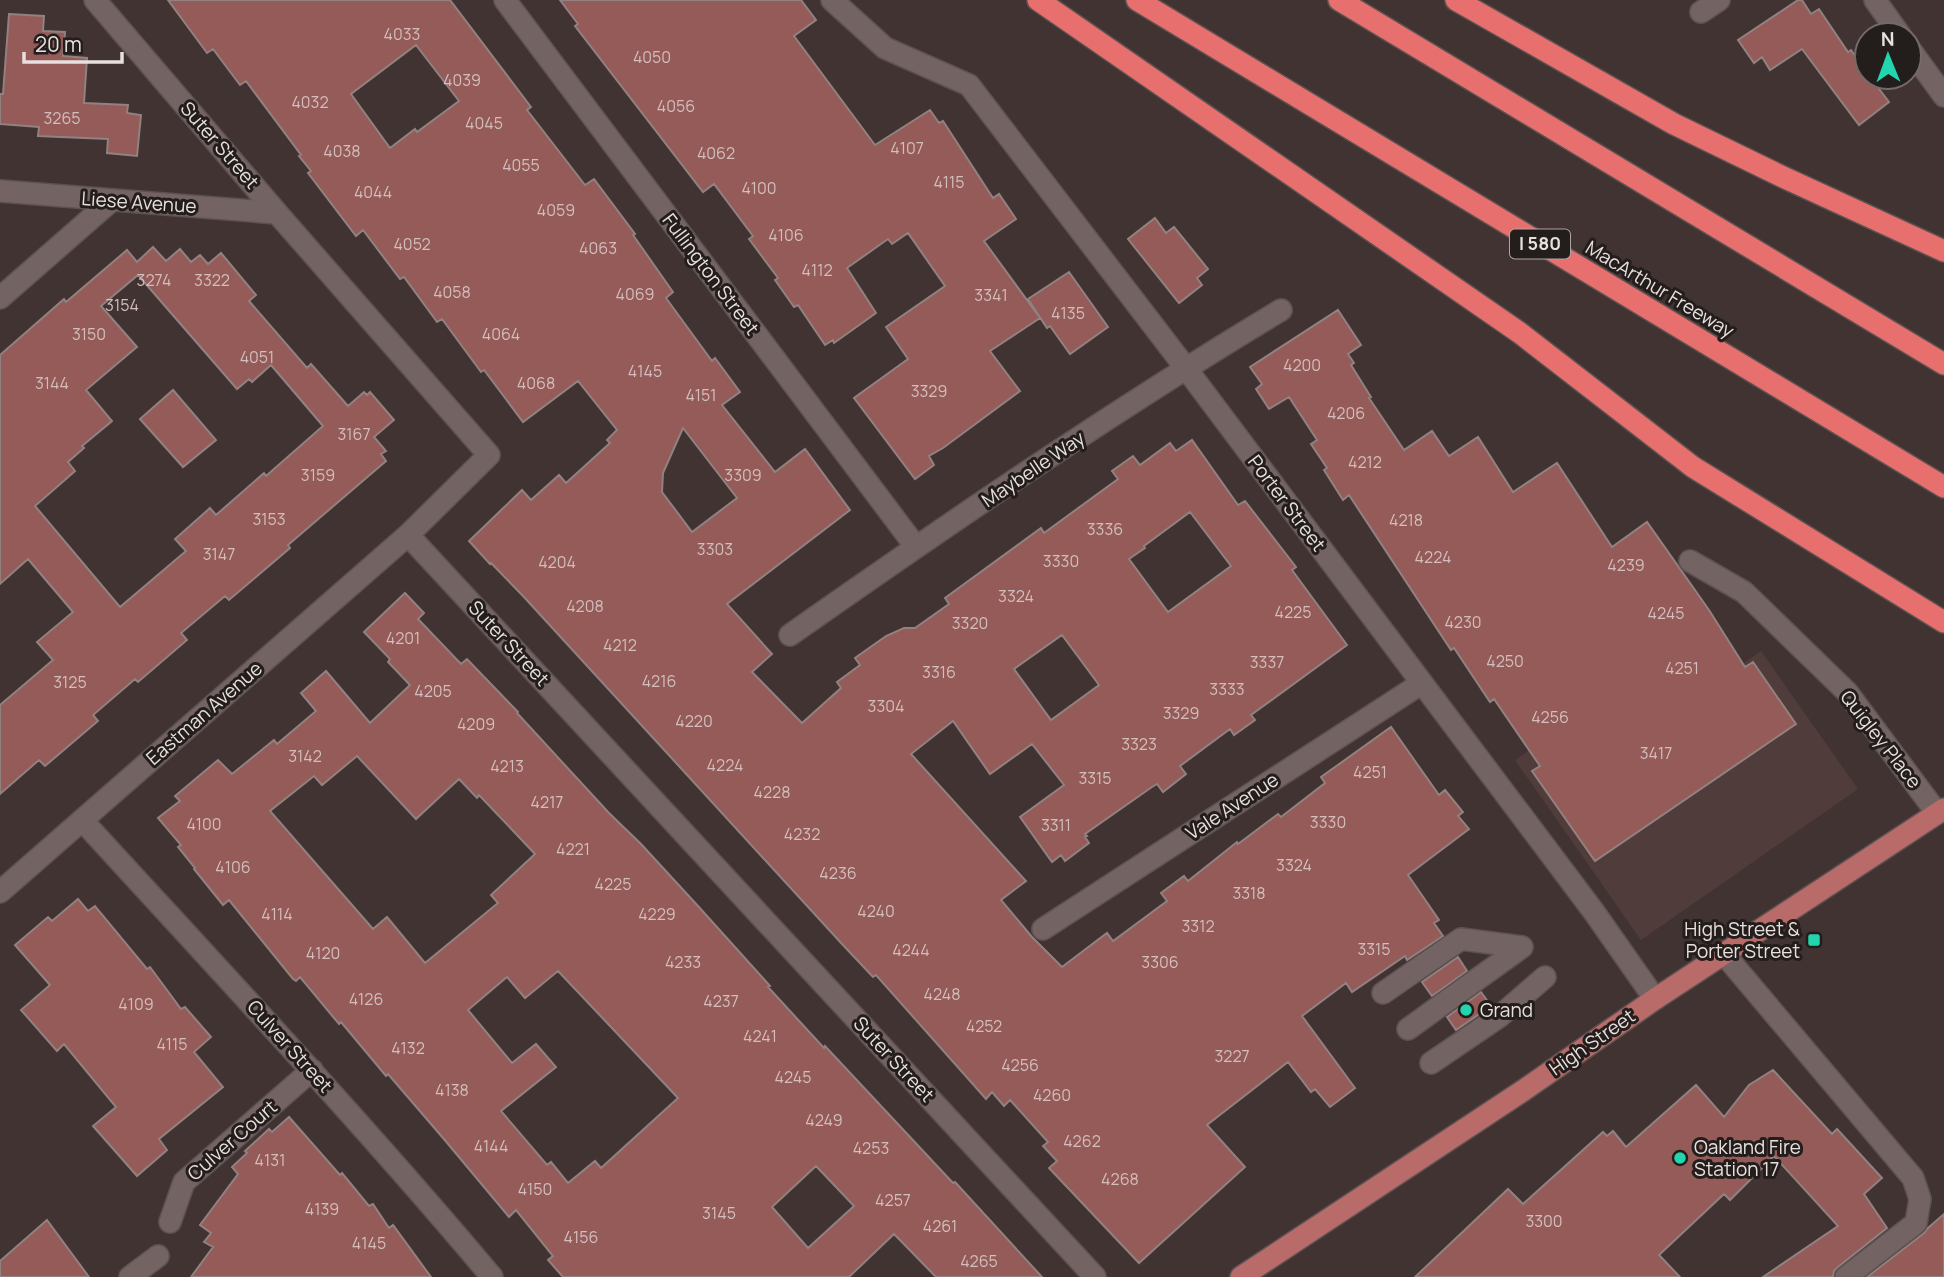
<svg xmlns="http://www.w3.org/2000/svg" width="1944" height="1277" font-family="Manrope,sans-serif">
	<rect width="100%" height="100%" fill="#413332"/>
	<!-- built -->
	<path fill="#503c3a" d="M1761 651 1858 789 1641 940 1515 760 1619 688 1648 729Z"/>
	<!-- building -->
	<path fill="#945b58" stroke="#918180" stroke-width="2" fill-rule="evenodd" d="M168 0H450L531 107 527 110 585 185 594 179 635 234 633 235 673 292 666 298 712 361 715 358 740 392 722 405 775 472 805 449 850 510 727 604 772 654 752 672 802 723 841 688 837 682 860 665 855 658 886 636 904 628H915L949 604 945 598 1041 528 1044 533 1118 479 1112 471 1133 456 1140 465 1170 443 1176 451 1192 440 1238 505 1245 501 1296 567 1292 570 1347 645 1251 715 1255 720 1234 735 1230 729 1180 766 1186 774 1163 792 1157 784 1152 787 1085 834 1087 836 1085 837 1089 843 1065 861 1061 855 1052 862 1020 817 1064 785 1032 744 990 774 953 721 911 754 1026 881 1001 900 1032 937 1062 967 1107 933 1113 941 1167 901 1161 893 1184 876 1188 881 1237 842 1238 844 1278 814 1281 817 1325 783 1321 777 1391 727 1439 795 1445 790 1463 812 1458 816 1469 829 1408 875 1439 920 1434 923 1443 936 1407 960 1405 956 1352 992 1346 983 1302 1016 1355 1088 1330 1107 1315 1089 1311 1092 1288 1062 1207 1125 1245 1167 1139 1263 1049 1168 1057 1161 1043 1146 1048 1142 1010 1100 1004 1106 992 1092 986 1099 876 975 873 977 842 944 523 596 491 563 490 564 469 541 522 490 531 500 559 475 566 483 610 443 607 440 617 430 578 381 523 422 484 370 481 372 442 319 437 322 404 277 400 279 363 230 356 236 308 173 311 171 299 156 301 155 246 81 240 85 213 49 207 53ZM416 45 459 101 417 132 415 129 390 148 351 94ZM683 428 737 498 692 532 662 492 663 473ZM1190 512 1231 566 1168 612 1129 559 1145 548 1144 546ZM1062 635 1099 685 1051 720 1014 669Z
		M560 0H801L816 20 794 36 875 145 930 110 939 123 943 121 993 198 999 194 1016 219 984 241 1040 318 990 351 1020 391 943 448 929 456 934 465 915 479 854 398 908 359 886 327 945 286 908 233 892 244 888 239 847 268 876 313 834 343 833 340 825 345 798 305 794 307 775 280 778 278 749 239 753 236 714 184 703 192 575 26 578 24Z
		M1798 0H1802L1811 14 1819 9 1848 52 1851 50 1867 72V77H1870L1889 102 1859 125 1802 49 1770 70 1762 57 1754 63 1738 40Z
		M9 14 44 16 43 31 65 32 63 56 87 58 84 103 128 105 127 113 141 115 137 156 107 153 108 139 38 136 39 127 0 124V94H3Z
		M1155 218 1166 233 1174 227 1208 269 1197 278 1202 285 1179 303 1128 239Z
		M153 247 166 261 180 249 191 262 200 255 208 264 221 253 256 295 249 301 307 368 311 364 348 406 364 392 367 395 370 392 394 420 374 437 386 451 381 454 386 461 288 545 290 548 229 600 225 596 181 633 187 640 138 682 135 679 93 715 98 721 45 766 39 760 0 794V705L53 660 37 642 73 612 28 559 0 584V355L64 299 66 302 127 250 137 262ZM138 275 237 389 249 379 252 382 271 365 323 426 266 476 264 473 216 515 210 508 175 539 186 551 120 607 35 506 75 471 68 462 84 448 82 446 112 421 86 390 137 347 101 306Z
		M1069 272 1108 327 1070 354 1050 326 1047 328 1028 299Z
		M1338 310 1361 345 1348 354 1354 363 1351 365 1371 397 1369 398 1404 450 1432 431 1449 456 1478 437 1513 492 1557 463 1612 547 1647 522 1709 610 1745 667 1753 662 1796 724 1595 861 1532 771 1540 766 1494 699 1490 702 1454 648 1451 650 1349 495 1343 500 1324 470 1327 468 1311 444 1317 440 1289 397 1269 409 1256 389 1262 384 1250 367Z
		M173 390 216 440 183 467 140 419Z
		M405 593 424 613 418 619 461 664 467 659 518 712 517 713 609 813 641 844 698 906 770 986 768 987 824 1048 825 1046 953 1183 955 1182 1042 1277H936L894 1234 849 1277H563L548 1260 553 1256 516 1210 509 1217 443 1138 388 1074 386 1076 341 1022 339 1024 300 977 296 981 293 979 229 900 223 905 194 869 195 868 178 847 181 845 158 818 180 801 175 796 218 760 232 774 274 740 277 744 316 711 301 693 326 671 370 723 410 685 388 662 390 659 364 632ZM357 756 416 819 459 779 477 798 479 795 535 854 491 895 498 903 425 963 387 917 373 929 270 811 314 776 322 785ZM558 971 678 1098 601 1168 595 1161 568 1183 551 1162 547 1165 501 1111 556 1067 536 1044 512 1063 468 1010 507 977 525 998ZM816 1166 854 1206 808 1248 772 1207Z
		M78 899 88 911 95 906 147 969 150 967 181 1009 185 1007 211 1037 194 1052 223 1087 159 1139 167 1150 137 1176 93 1126 116 1107 64 1044 57 1051 21 1010 50 985 15 945 48 917 52 921Z
		M1458 957 1467 971 1432 996 1422 982Z
		M1481 992 1491 1006 1456 1030 1447 1017Z
		M1773 1070 1832 1134 1837 1129 1882 1178 1864 1194 1887 1228 1838 1267 1834 1271 1833 1277H1763L1838 1226 1774 1156 1730 1200 1724 1194 1659 1255 1680 1277H1415L1508 1189 1523 1204 1603 1132 1607 1136 1613 1131 1626 1147 1696 1085 1724 1117 1749 1085Z
		M289 1117 340 1175 342 1173 369 1206 373 1204 389 1228 393 1225 431 1277H191L213 1247 204 1242 211 1233 200 1225 238 1174 232 1167 247 1153 245 1151 269 1129 272 1132Z
		M1944 1214V1277H1867L1924 1233 1928 1228Z
		M47 1220 89 1277H0V1261Z"/>
	<g fill="none" stroke-linecap="round" stroke-linejoin="round">
		<defs>
			<path id="minor" d="M505 0 916 547
				M832 0 885 48 969 85 1185 367 1422 683 1594 912 1655 999
				M1875 0 1900 35
				M1701 12 1719 0
				M1909 48 1944 96
				M0 191 277 213
				M0 298 112 200
				M408 535 1095 1277
				M1690 561 1744 592 1847 692 1937 813
				M790 635C951 522 1113 411 1281 310
				M82 820C220 971 360 1120 492 1277
				M0 892 408 535 489 455 277 213 95 0
				M1043 929 1422 683
				M1724 954 1913 1178 1920 1199 1916 1223 1846 1277
				M1383 993 1461 939 1522 947
				M1408 1029 1522 947
				M1431 1063 1500 1016 1545 977
				M170 1222 184 1182 312 1070
				M130 1277 158 1256"/>
			<path id="major" d="M1241 1277 1524 1090 1655 999 1944 809"/>
			<path id="highway" d="M1038 0 1520 333 1693 467 1944 622
				M1137 0 1944 487
				M1339 0 1944 364
				M1456 0 1674 124 1783 177 1944 251"/>
		</defs>
		<!-- minor casing -->
		<use href="#minor" stroke="#5d5251" stroke-width="24"/>
		<!-- major casing -->
		<use href="#major" stroke="#5d5251" stroke-width="24"/>
		<!-- highway casing -->
		<use href="#highway" stroke="#5d5251" stroke-width="24"/>
		<!-- minor -->
		<use href="#minor" stroke="#736463" stroke-width="21"/>
		<!-- major -->
		<use href="#major" stroke="#b96b6a" stroke-width="21"/>
		<!-- highway -->
		<use href="#highway" stroke="#e7706e" stroke-width="21"/>
	</g>
	<!-- markers -->
	<g fill="#23d5af" stroke="#231d1c" stroke-width="2.5">
		<rect x="1807" y="933" width="14" height="14" rx="3.5"/>
		<circle cx="1466" cy="1010" r="7"/>
		<circle cx="1680" cy="1158" r="7"/>
	</g>
	<g text-anchor="middle" stroke-width="6" stroke-linejoin="round" paint-order="stroke">
		<!-- number labels -->
		<g font-size="16" fill="#d3bebd">
			<text x="402" y="40">4033</text>
			<text x="652" y="63">4050</text>
			<text x="462" y="86">4039</text>
			<text x="310" y="108">4032</text>
			<text x="676" y="112">4056</text>
			<text x="62" y="124">3265</text>
			<text x="484" y="129">4045</text>
			<text x="907" y="154">4107</text>
			<text x="342" y="157">4038</text>
			<text x="716" y="159">4062</text>
			<text x="521" y="171">4055</text>
			<text x="949" y="188">4115</text>
			<text x="759" y="194">4100</text>
			<text x="373" y="198">4044</text>
			<text x="556" y="216">4059</text>
			<text x="786" y="241">4106</text>
			<text x="412" y="250">4052</text>
			<text x="598" y="254">4063</text>
			<text x="817" y="276">4112</text>
			<text x="154" y="286">3274</text>
			<text x="212" y="286">3322</text>
			<text x="452" y="298">4058</text>
			<text x="635" y="300">4069</text>
			<text x="991" y="301">3341</text>
			<text x="122" y="311">3154</text>
			<text x="1068" y="319">4135</text>
			<text x="89" y="340">3150</text>
			<text x="501" y="340">4064</text>
			<text x="257" y="363">4051</text>
			<text x="1302" y="371">4200</text>
			<text x="645" y="377">4145</text>
			<text x="52" y="389">3144</text>
			<text x="536" y="389">4068</text>
			<text x="929" y="397">3329</text>
			<text x="701" y="401">4151</text>
			<text x="1346" y="419">4206</text>
			<text x="354" y="440">3167</text>
			<text x="1365" y="468">4212</text>
			<text x="318" y="481">3159</text>
			<text x="743" y="481">3309</text>
			<text x="269" y="525">3153</text>
			<text x="1406" y="526">4218</text>
			<text x="1105" y="535">3336</text>
			<text x="715" y="555">3303</text>
			<text x="219" y="560">3147</text>
			<text x="1433" y="563">4224</text>
			<text x="1061" y="567">3330</text>
			<text x="557" y="568">4204</text>
			<text x="1626" y="571">4239</text>
			<text x="1016" y="602">3324</text>
			<text x="585" y="612">4208</text>
			<text x="1293" y="618">4225</text>
			<text x="1666" y="619">4245</text>
			<text x="1463" y="628">4230</text>
			<text x="970" y="629">3320</text>
			<text x="403" y="644">4201</text>
			<text x="620" y="651">4212</text>
			<text x="1505" y="667">4250</text>
			<text x="1267" y="668">3337</text>
			<text x="1682" y="674">4251</text>
			<text x="939" y="678">3316</text>
			<text x="659" y="687">4216</text>
			<text x="70" y="688">3125</text>
			<text x="1227" y="695">3333</text>
			<text x="433" y="697">4205</text>
			<text x="886" y="712">3304</text>
			<text x="1181" y="719">3329</text>
			<text x="1550" y="723">4256</text>
			<text x="694" y="727">4220</text>
			<text x="476" y="730">4209</text>
			<text x="1139" y="750">3323</text>
			<text x="1656" y="759">3417</text>
			<text x="305" y="762">3142</text>
			<text x="725" y="771">4224</text>
			<text x="507" y="772">4213</text>
			<text x="1370" y="778">4251</text>
			<text x="1095" y="784">3315</text>
			<text x="772" y="798">4228</text>
			<text x="547" y="808">4217</text>
			<text x="1328" y="828">3330</text>
			<text x="204" y="830">4100</text>
			<text x="1056" y="831">3311</text>
			<text x="802" y="840">4232</text>
			<text x="573" y="855">4221</text>
			<text x="1294" y="871">3324</text>
			<text x="233" y="873">4106</text>
			<text x="838" y="879">4236</text>
			<text x="613" y="890">4225</text>
			<text x="1249" y="899">3318</text>
			<text x="876" y="917">4240</text>
			<text x="277" y="920">4114</text>
			<text x="657" y="920">4229</text>
			<text x="1198" y="932">3312</text>
			<text x="1374" y="955">3315</text>
			<text x="911" y="956">4244</text>
			<text x="323" y="959">4120</text>
			<text x="683" y="968">4233</text>
			<text x="1160" y="968">3306</text>
			<text x="942" y="1000">4248</text>
			<text x="366" y="1005">4126</text>
			<text x="721" y="1007">4237</text>
			<text x="136" y="1010">4109</text>
			<text x="984" y="1032">4252</text>
			<text x="760" y="1042">4241</text>
			<text x="172" y="1050">4115</text>
			<text x="408" y="1054">4132</text>
			<text x="1232" y="1062">3227</text>
			<text x="1020" y="1071">4256</text>
			<text x="793" y="1083">4245</text>
			<text x="452" y="1096">4138</text>
			<text x="1052" y="1101">4260</text>
			<text x="824" y="1126">4249</text>
			<text x="1082" y="1147">4262</text>
			<text x="491" y="1152">4144</text>
			<text x="871" y="1154">4253</text>
			<text x="270" y="1166">4131</text>
			<text x="1120" y="1185">4268</text>
			<text x="535" y="1195">4150</text>
			<text x="893" y="1206">4257</text>
			<text x="322" y="1215">4139</text>
			<text x="719" y="1219">3145</text>
			<text x="1544" y="1227">3300</text>
			<text x="940" y="1232">4261</text>
			<text x="581" y="1243">4156</text>
			<text x="369" y="1249">4145</text>
			<text x="979" y="1267">4265</text>
		</g>
		<!-- shield labels -->
		<rect fill="#231d1c" stroke="#ada5a4" stroke-width="2" x="1510" y="229.5" width="60" height="29" rx="5"/>
		<g font-size="18" font-weight="bold" fill="#e8dfdf">
			<text x="1540" y="250">I 580</text>
		</g>
		<!-- street labels -->
		<g font-size="19" fill="#e8dfdf" stroke="#231d1c">
			<text transform="translate(220 145) rotate(49)" y="7">Suter Street</text>
			<text transform="translate(139 202) rotate(4)" y="7">Liese Avenue</text>
			<text transform="translate(711 274) rotate(53)" y="7">Fullington Street</text>
			<text transform="translate(1660 289) rotate(31)" y="7">MacArthur Freeway</text>
			<text transform="translate(1033 469) rotate(-34)" y="7">Maybelle Way</text>
			<text transform="translate(1287 503) rotate(53)" y="7">Porter Street</text>
			<text transform="translate(509 643) rotate(47)" y="7">Suter Street</text>
			<text transform="translate(204 713) rotate(-41)" y="7">Eastman Avenue</text>
			<text transform="translate(1881 739) rotate(52)" y="7">Quigley Place</text>
			<text transform="translate(1232 806) rotate(-33)" y="7">Vale Avenue</text>
			<text transform="translate(1592 1042) rotate(-35)" y="7">High Street</text>
			<text transform="translate(290 1046) rotate(48)" y="7">Culver Street</text>
			<text transform="translate(894 1059) rotate(47)" y="7">Suter Street</text>
			<text transform="translate(232 1140) rotate(-41)" y="7">Culver Court</text>
		</g>
		<!-- poi labels -->
		<g font-size="19" fill="#e8dfdf" stroke="#231d1c" text-anchor="start">
			<text x="1800" y="936" text-anchor="end">High Street &amp;<tspan x="1800" dy="22">Porter Street</tspan></text>
			<text x="1480" y="1017">Grand</text>
			<text x="1694" y="1154">Oakland Fire<tspan x="1694" dy="22">Station 17</tspan></text>
		</g>
	</g>
	<!-- north arrow -->
	<g transform="translate(1888 56) rotate(359)"><circle r="33" fill="#231d1c" stroke="#726b6a" stroke-width="2"/>
	<path d="M0-5L12 26L0 18L-12 26Z" fill="#23d5af"/>
	<text y="-10" font-size="19" font-weight="bold" text-anchor="middle" fill="#e8dfdf">N</text>
	</g>
	<!-- scale -->
	<path d="M24 52v10h98v-10" fill="none" stroke="#e8dfdf" stroke-width="3.5"/>
	<text x="35" y="52" font-size="21" fill="#e8dfdf" stroke="#231d1c" stroke-width="5" paint-order="stroke">20 m</text>
</svg>
